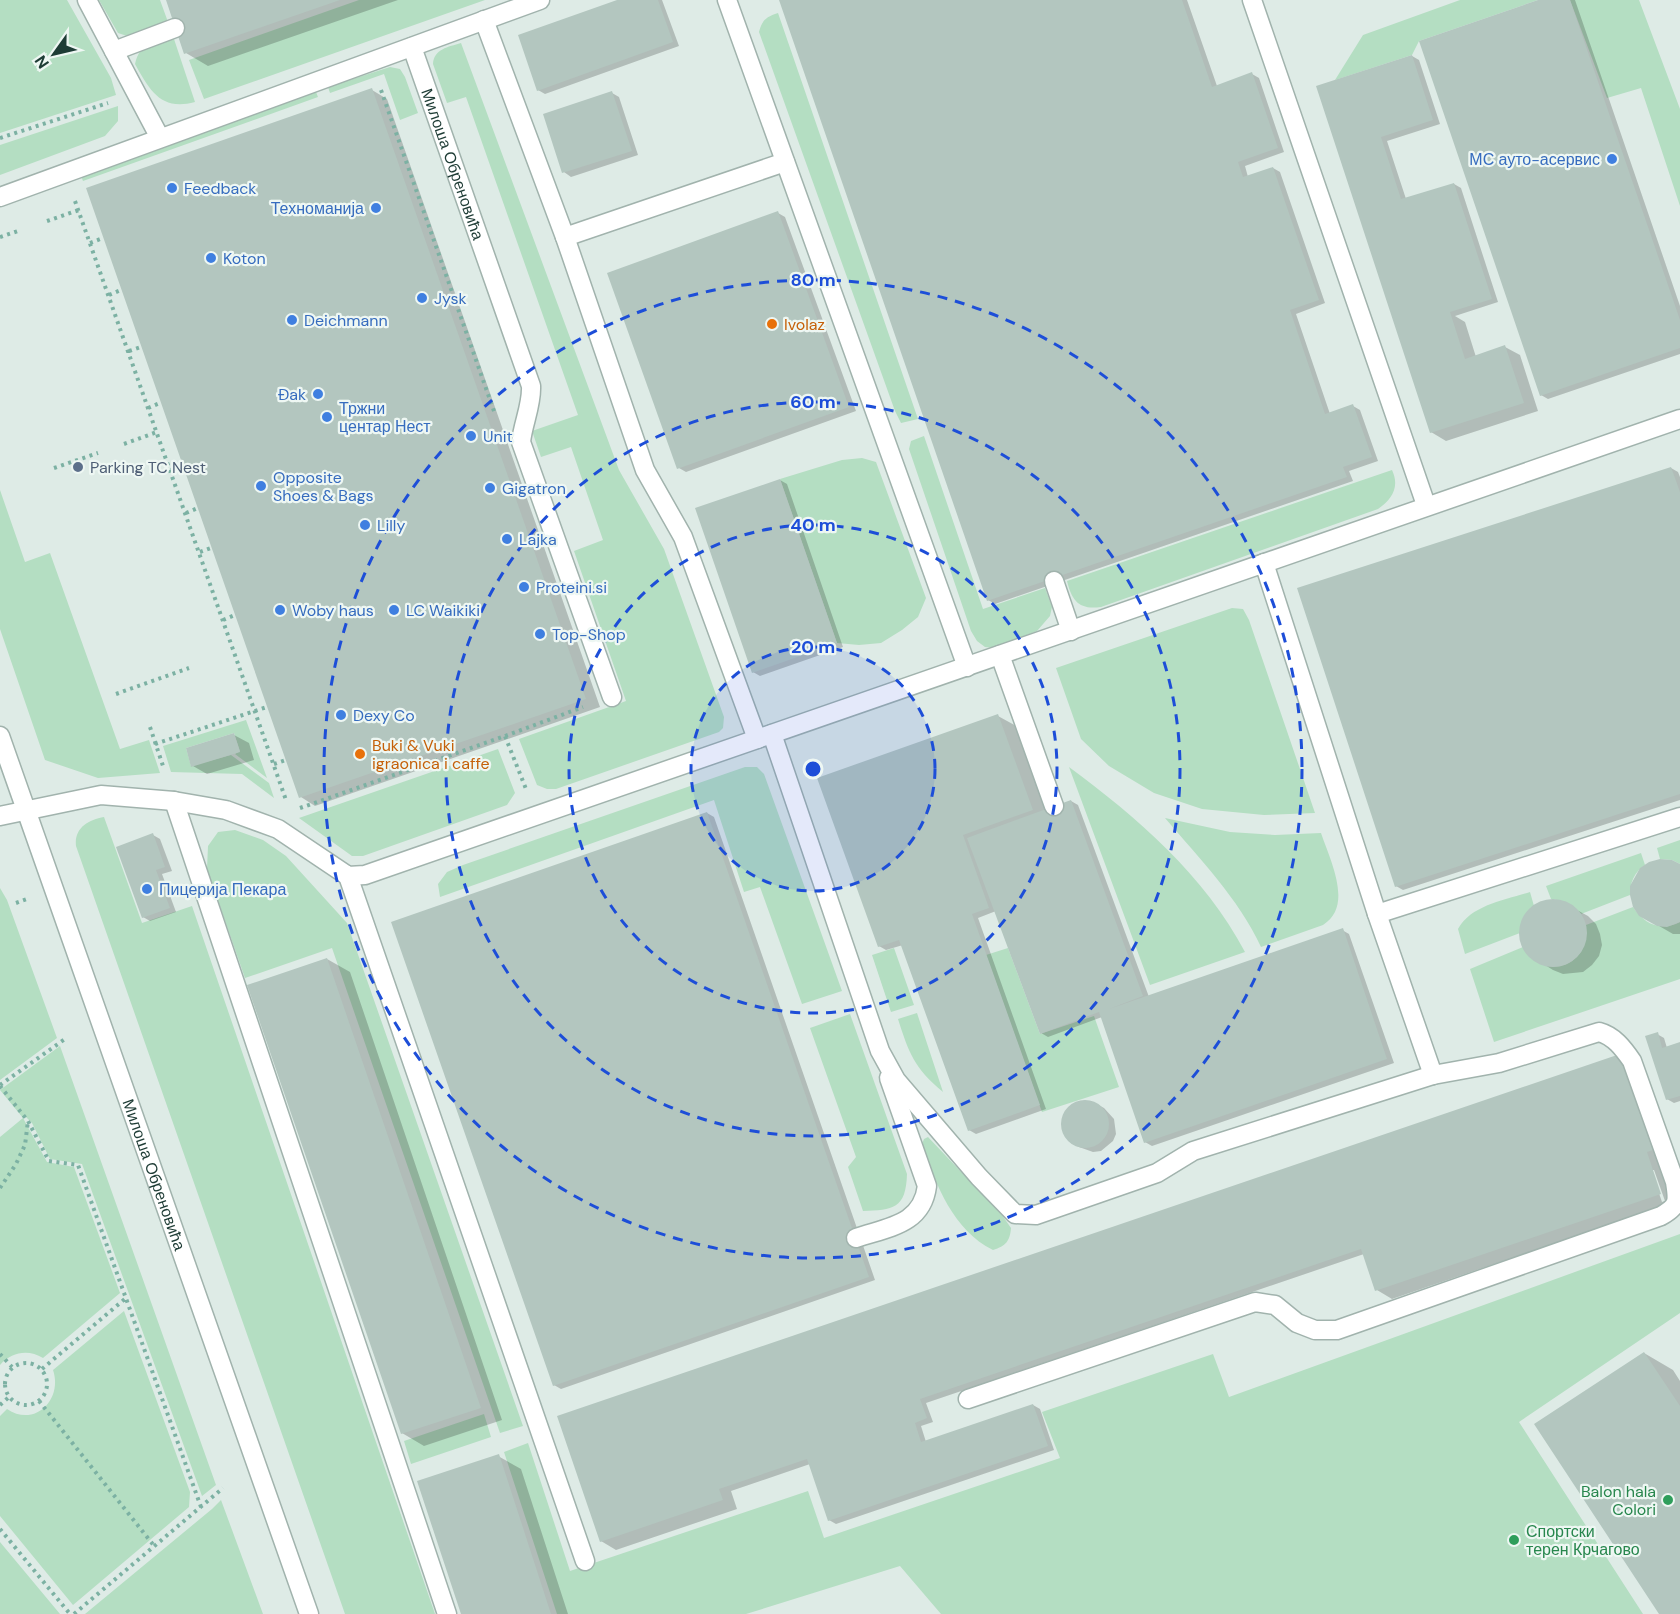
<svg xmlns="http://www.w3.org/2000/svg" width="1680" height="1614" font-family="'DM Sans',sans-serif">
	<rect width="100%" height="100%" fill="#deebe6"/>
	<!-- green -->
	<path fill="#b4dec2" d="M0 0H67L111 78 116 95 0 133Z
		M99 0H160L168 22 127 36 118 33Z
		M359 0H485L204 99 189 60Z
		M1460 0H1538L1419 41 1412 55 1335 80 1363 35Z
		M1570 0H1639L1680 109V206L1641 88 1607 98Z
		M778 13 918 419 901 423 895 411 759 32C762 20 766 17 778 13Z
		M173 36 195 102C161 111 150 91 135 64 140 42 154 43 173 36Z
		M461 43 619 470 664 549 724 717 723 728 719 732 556 789H547L537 785 519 739 626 701 574 551 603 540 571 447 541 457 532 431 578 415 466 97 447 103 433 64C434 49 448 47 461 43Z
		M390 67 400 69 405 77 418 113 400 120 384 74 330 93 328 87Z
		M316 92 318 97 83 181 81 176Z
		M118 106V121L105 136 0 175V145Z
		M924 436 983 609 1045 588 1052 607 1050 616 1037 631 994 648 985 647 977 641 971 631 909 449 911 441Z
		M862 458 876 462 926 598 918 617 902 630 881 643 859 645 837 643 780 479 842 460Z
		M1392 470C1400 487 1392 499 1378 509L1101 607C1079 610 1072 601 1067 581Z
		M0 490 25 562 50 553 120 749 149 740 160 773 98 778 45 760 0 629Z
		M1232 608 1243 609 1249 620 1315 813 1264 815 1202 809 1154 793 1109 766 1081 739 1056 668Z
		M246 720 267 778 235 754 240 751 234 733 186 748 191 766 231 755 269 783 274 798 242 774 171 772 163 746Z
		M498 749 515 793 507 805 363 856H352L299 818Z
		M745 767H757L764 774 842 991 802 1004 760 887 744 892 714 800 440 897 438 884 447 872 463 865Z
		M1069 767C1137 817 1205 876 1245 952L1150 985Z
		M104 817 142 923 192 906 435 1614H345L76 846C74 828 88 820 104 817Z
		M1165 818 1230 832 1275 835 1321 833C1330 860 1354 906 1323 925L1261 947C1239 899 1199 858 1165 818Z
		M235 830 263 840 286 856 347 923 523 1426 500 1433 332 948 245 978 207 869 208 846 218 832Z
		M1680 840V864L1672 860 1660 859 1657 848Z
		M1641 853 1645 865C1634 872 1630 883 1630 895L1581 914C1572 904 1564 901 1551 899L1546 886Z
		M0 888 7 900 57 1038 0 1080Z
		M1530 892 1534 906 1524 916 1520 933 1465 954 1458 929C1471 905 1505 900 1530 892Z
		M1633 907C1644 924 1661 932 1680 922V979L1494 1042 1470 969 1523 947C1546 982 1590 967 1586 925Z
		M894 948 914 1005 891 1012 872 955Z
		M1008 948 1040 1034 1094 1016 1119 1087 1042 1112 986 955Z
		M917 1013 943 1092C914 1068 909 1053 898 1019Z
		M850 1014 907 1174C906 1209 893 1210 863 1211L848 1167 856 1157 810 1028Z
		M60 1046 216 1485 202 1496 82 1164 50 1159 32 1123 26 1117 23 1118 47 1162 74 1167 120 1293 43 1358C28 1349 12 1352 0 1365V1137L23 1118 0 1090Z
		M928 1137 1002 1215 1011 1228C1010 1241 1006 1246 993 1250 953 1230 936 1185 922 1144L924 1139Z
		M1680 1234V1313L1519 1422 1643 1614H941L900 1566 746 1614H557L504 1452 528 1443 570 1571 808 1491 824 1538 1060 1458 1042 1412 1213 1354 1229 1397Z
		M124 1311 190 1492 189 1507 73 1605 0 1516V1416L7 1409C35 1428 63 1399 53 1370Z
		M484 1414 491 1437 411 1464 404 1441Z
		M221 1500 263 1614H85L212 1509Z
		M0 1542 60 1614H0Z"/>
	<!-- shadow -->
	<path fill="#0003" fill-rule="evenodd" d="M167 0H398L208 66 186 53Z
		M622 0H662L679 46 545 94 538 90Z
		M781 0H1187L1217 86 1252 74 1259 78 1284 152 1245 166 1248 177 1273 168 1280 172 1325 303 1296 314 1330 414 1353 406 1360 410 1378 461 1349 471 1353 481 995 604 988 600Z
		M1543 0H1575L1680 306V354L1548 399 1541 395Z
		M1412 56 1419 60 1440 124 1387 141 1406 199 1454 184 1461 188 1498 302 1455 316 1465 322 1476 357 1505 347 1520 355 1538 411 1446 441 1431 432 1318 87Z
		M372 90 387 99 600 707 315 806 301 797Z
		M612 93 619 97 638 155 571 177 564 172Z
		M778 213 785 217 856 411 686 472 679 468Z
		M1671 468 1678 472 1680 477V800L1403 890 1396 886Z
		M780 480 787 484 843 647 760 676 753 672Z
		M998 716 1020 728 1049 809 1071 801 1078 805 1149 997 1342 930 1349 934 1394 1063 1152 1146 1145 1142 1102 1017 1048 1037 1041 1033 996 911 978 918 1046 1109 976 1134 969 1130 903 945 886 950 879 946Z
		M234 735 249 743 254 760 207 774 193 766Z
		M707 813 714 817 875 1280 561 1389 554 1385Z
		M153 835 160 839 172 871 162 874 176 912 150 921 143 917Z
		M1680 866V934H1673L1640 915Z
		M1551 901 1562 902 1588 916 1596 924 1600 934 1602 945 1599 956 1592 965 1583 972 1563 974 1553 970 1529 955 1524 947 1521 933 1525 917 1540 904Z
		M327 959 350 972 502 1420 424 1446 402 1433Z
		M1657 1034 1664 1038 1667 1048 1680 1044V1101L1674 1103 1667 1099Z
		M1620 1055 1675 1202 1392 1299 1377 1290 1364 1254 926 1403 933 1422 921 1426 926 1442 1033 1405 1040 1409 1054 1450 836 1524 829 1520 810 1464 731 1491 737 1509 616 1550 601 1541ZM1651 1170H1654L1665 1201 1662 1202Z
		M1081 1102 1096 1104 1104 1108 1114 1119 1116 1134 1113 1141 1101 1151 1093 1152 1079 1147 1071 1143 1063 1130 1064 1115 1068 1109Z
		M1644 1353 1673 1370 1680 1381V1614H1661Z
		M498 1456 521 1469 568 1614H462Z"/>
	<!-- building -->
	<path fill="#b3c6bf" d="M166 0H340L184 54Z
		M617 0H658L673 42 537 91 518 35Z
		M779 0H1182L1212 87 1252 72 1278 148 1238 162 1243 177 1273 167 1319 300 1290 310 1325 414 1353 404 1372 457 1343 467 1347 477 987 601Z
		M1538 0H1570L1680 320V348L1540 396 1419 41Z
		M1412 55 1433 120 1381 137 1401 199 1454 183 1492 299 1450 312 1465 359 1505 345 1524 403 1430 433 1316 86Z
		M372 88 586 699 299 798 86 188Z
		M612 91 632 151 562 173 543 114Z
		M778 211 849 407 677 469 607 273Z
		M1671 467 1680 492V794L1395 887 1297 588Z
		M780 479 837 643 752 673 695 508Z
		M998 714 1033 810 963 835 989 908 972 914 1040 1105 968 1131 899 940 878 947 817 778Z
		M234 733 240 752 191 767 186 748Z
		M1071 800 1143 996 1109 1009 1343 928 1387 1059 1144 1143 1099 1012 1040 1034 967 838Z
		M707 812 869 1277 553 1386 391 922Z
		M153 833 165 867 156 870 170 908 142 918 116 847Z
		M1660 859 1672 860 1680 864V922L1667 927 1657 926 1639 916 1633 907 1630 895V886L1640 868 1649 862Z
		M1519 933a34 34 0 1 1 68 0a34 34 0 1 1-68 0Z
		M327 958 481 1408 401 1434 247 985Z
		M1658 1032 1662 1048 1680 1042V1096L1666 1100 1645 1036Z
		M1620 1054 1653 1150 1647 1152 1661 1194 1375 1291 1361 1249 920 1399 927 1418 915 1423 921 1442 1033 1404 1048 1446 828 1521 807 1459 719 1489 723 1500 600 1542 557 1416Z
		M1061 1124a24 24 0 1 1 48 0a24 24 0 1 1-48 0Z
		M1644 1352 1680 1406V1614H1659L1534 1424Z
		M499 1454 551 1614H461L417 1481Z"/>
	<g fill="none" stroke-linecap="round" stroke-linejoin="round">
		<defs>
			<g id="minor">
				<path d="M87 0 160 138"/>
				<path d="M727 0 967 667"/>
				<path d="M1252 0 1426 505"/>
				<path d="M484 20 565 237 645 470 683 537 757 739"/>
				<path id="s1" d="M412 47 531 386C532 405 523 423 521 442L612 697"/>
				<path d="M114 51 175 28"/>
				<path d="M0 197 540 0"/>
				<path d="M565 237 785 162"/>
				<path d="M1264 563 1377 914"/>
				<path d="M1054 581 1071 631"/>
				<path d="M1000 655 1054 806"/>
				<path d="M772 734 880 1051 896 1080 979 1177 1015 1214 1036 1215 1157 1173 1193 1151 1433 1075 1499 1063 1599 1032C1614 1036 1623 1048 1632 1061L1675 1182C1678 1201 1679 1206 1661 1216L1337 1330H1315L1297 1323 1275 1305 1255 1302 968 1399"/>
				<path id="s2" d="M0 736 309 1614"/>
				<path d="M174 801 447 1614"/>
				<path d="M0 816 101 795 174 801 226 810 278 829 348 876 365 875 1680 419"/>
				<path d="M348 876 585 1561"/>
				<path d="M1433 1075 1377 914 1680 817"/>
				<path d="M856 1238C888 1227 922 1225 927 1186L889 1078"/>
			</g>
		</defs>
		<!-- minor casing -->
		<use href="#minor" stroke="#a1b3ad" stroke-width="21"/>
		<!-- path -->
		<path stroke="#7cb1a3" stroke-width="4" stroke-dasharray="3 4.5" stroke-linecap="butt" d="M381 90 495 414
			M0 138 108 103
			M75 201 286 800
			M47 221 79 210
			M0 237 21 230
			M90 243 103 238
			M109 295 121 290
			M129 351 141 347
			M148 408 160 403
			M124 444 157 432
			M54 468 98 453
			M171 470 183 466
			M186 513 198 508
			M200 552 211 548
			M223 620 235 615
			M116 694 189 668
			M150 727 164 769
			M505 736 583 707
			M155 744 267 707
			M274 764 286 760
			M300 808 505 736 526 789
			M16 903 27 899
			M0 1085 65 1039
			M0 1086 28 1121 49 1161 78 1165 201 1507
			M0 1188 16 1164 25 1145 28 1121
			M0 1354 12 1367
			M5 1384a21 21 0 1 1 42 0a21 21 0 1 1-42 0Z
			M42 1369 126 1298
			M39 1401 155 1547
			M0 1405 8 1398
			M0 1529 70 1614
			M74 1614 223 1488"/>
		<!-- minor -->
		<use href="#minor" stroke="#fff" stroke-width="18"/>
	</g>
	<!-- distance rings -->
	<circle cx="813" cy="769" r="122" fill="#1d4ed8" fill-opacity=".12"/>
	<g fill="none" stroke="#1d4ed8" stroke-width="3" stroke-dasharray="10 8">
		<circle cx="813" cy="769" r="122"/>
		<circle cx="813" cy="769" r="244"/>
		<circle cx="813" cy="769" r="367"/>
		<circle cx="813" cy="769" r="489"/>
	</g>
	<!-- markers -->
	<g fill="#3f7fe0" stroke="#eef7f3" stroke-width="2">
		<circle cx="1612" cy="159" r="6"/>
		<circle cx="172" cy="188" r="6"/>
		<circle cx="376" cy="208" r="6"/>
		<circle cx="211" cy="258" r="6"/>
		<circle cx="422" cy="298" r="6"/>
		<circle cx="292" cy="320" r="6"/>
		<circle cx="318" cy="394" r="6"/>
		<circle cx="327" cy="417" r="6"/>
		<circle cx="471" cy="436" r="6"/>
		<circle cx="261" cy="486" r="6"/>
		<circle cx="490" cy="488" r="6"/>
		<circle cx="365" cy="525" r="6"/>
		<circle cx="507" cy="539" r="6"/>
		<circle cx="524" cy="587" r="6"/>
		<circle cx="280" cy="610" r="6"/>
		<circle cx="394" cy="610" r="6"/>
		<circle cx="540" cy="634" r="6"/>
		<circle cx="341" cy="715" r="6"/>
		<circle cx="147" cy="889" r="6"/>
	</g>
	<g fill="#e8710a" stroke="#eef7f3" stroke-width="2">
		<circle cx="772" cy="324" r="6"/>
		<circle cx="360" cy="754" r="6"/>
	</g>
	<circle fill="#5c6f8a" stroke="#eef7f3" stroke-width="2" cx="78" cy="467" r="6"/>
	<g fill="#2e9e5b" stroke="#eef7f3" stroke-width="2">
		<circle cx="1668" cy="1500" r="6"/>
		<circle cx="1514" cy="1540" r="6"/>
	</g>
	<g text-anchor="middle" stroke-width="4.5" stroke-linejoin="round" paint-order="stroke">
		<!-- shop labels -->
		<g font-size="16" fill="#366cbe" stroke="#eef7f3" text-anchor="start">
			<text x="1600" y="165" text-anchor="end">МС ауто-асервис</text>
			<text x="184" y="194">Feedback</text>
			<text x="364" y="214" text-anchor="end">Техноманија</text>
			<text x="223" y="264">Koton</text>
			<text x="434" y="304">Jysk</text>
			<text x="304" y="326">Deichmann</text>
			<text x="306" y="400" text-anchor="end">Đak</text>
			<text x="339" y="414">Тржни<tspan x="339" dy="18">центар Нест</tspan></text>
			<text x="483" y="442">Unit</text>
			<text x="273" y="483">Opposite<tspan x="273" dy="18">Shoes &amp; Bags</tspan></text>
			<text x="502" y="494">Gigatron</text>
			<text x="377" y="531">Lilly</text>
			<text x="519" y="545">Lajka</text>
			<text x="536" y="593">Proteini.si</text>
			<text x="292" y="616">Woby haus</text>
			<text x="406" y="616">LC Waikiki</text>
			<text x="552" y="640">Top-Shop</text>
			<text x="353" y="721">Dexy Co</text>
			<text x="159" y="895">Пицерија Пекара</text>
		</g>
		<!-- street labels -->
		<g font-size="16" fill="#1e3c35" stroke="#eef7f3">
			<text dy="6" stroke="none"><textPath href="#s1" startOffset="124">Милоша Обреновића</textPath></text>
			<text dy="6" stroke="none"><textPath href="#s2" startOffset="465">Милоша Обреновића</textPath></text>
		</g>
		<!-- food labels -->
		<g font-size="16" fill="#c56008" stroke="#eef7f3" text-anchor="start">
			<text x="784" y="330">Ivolaz</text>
			<text x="372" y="751">Buki &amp; Vuki<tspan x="372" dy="18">igraonica i caffe</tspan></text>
		</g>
		<!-- service labels -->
		<g font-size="16" fill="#4e5e75" stroke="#eef7f3" text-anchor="start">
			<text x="90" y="473">Parking TC Nest</text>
		</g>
		<!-- leisure labels -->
		<g font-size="16" fill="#27864d" stroke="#eef7f3" text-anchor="end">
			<text x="1656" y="1497">Balon hala<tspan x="1656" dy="18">Colori</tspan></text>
			<text x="1526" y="1537" text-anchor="start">Спортски<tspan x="1526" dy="18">терен Крчагово</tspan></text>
		</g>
	</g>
	<circle cx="813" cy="769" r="9" fill="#1d4ed8" stroke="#eef7f3" stroke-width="3"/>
	<g font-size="18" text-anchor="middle" font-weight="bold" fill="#1d4ed8" stroke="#eef7f3" stroke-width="4.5" stroke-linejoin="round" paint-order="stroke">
		<text x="813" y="286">80 m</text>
		<text x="813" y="408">60 m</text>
		<text x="813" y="531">40 m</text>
		<text x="813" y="653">20 m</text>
	</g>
	<!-- north arrow -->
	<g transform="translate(54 54) rotate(236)" stroke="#eef7f3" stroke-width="4.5" paint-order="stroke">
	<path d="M0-4.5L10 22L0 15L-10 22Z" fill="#1e3c35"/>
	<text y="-9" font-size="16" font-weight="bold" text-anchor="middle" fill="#1e3c35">N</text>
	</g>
</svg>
